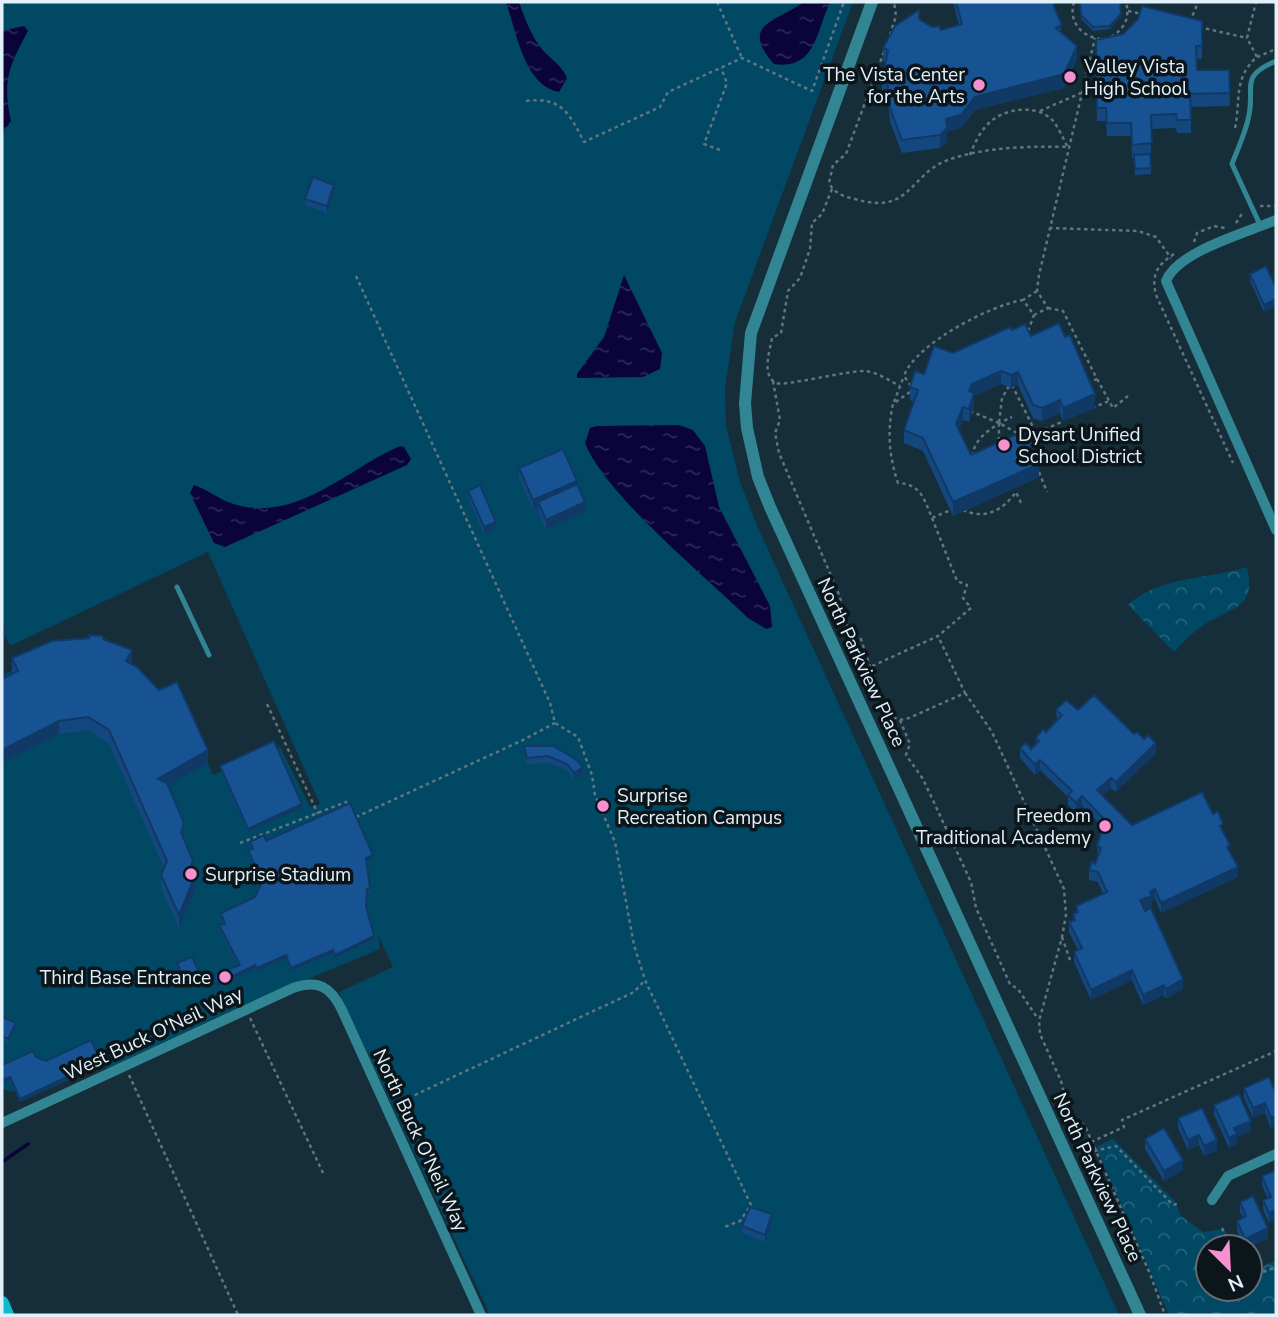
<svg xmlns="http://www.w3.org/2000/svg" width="1278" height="1317" font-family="'Nunito Sans',sans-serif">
	<defs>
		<pattern id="forest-crowns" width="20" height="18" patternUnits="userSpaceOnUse" patternTransform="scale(1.75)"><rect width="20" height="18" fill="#004863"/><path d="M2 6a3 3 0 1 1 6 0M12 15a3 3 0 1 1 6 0" fill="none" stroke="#25637a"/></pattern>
		<pattern id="water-ripples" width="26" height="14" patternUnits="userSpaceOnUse" patternTransform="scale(1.75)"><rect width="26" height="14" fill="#0a043a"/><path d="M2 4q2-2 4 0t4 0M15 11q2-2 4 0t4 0" fill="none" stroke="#2d2957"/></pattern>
	</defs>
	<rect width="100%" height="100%" fill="#162e3a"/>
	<!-- forest -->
	<path fill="url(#forest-crowns)" d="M1247 567C1256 605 1237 607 1208 622 1196 629 1183 642 1174 652L1128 605C1158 576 1210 579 1247 567Z
		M1113 1139 1175 1201 1181 1216 1203 1232 1224 1229 1234 1247H1208V1289H1250V1272L1276 1260V1315H1169L1096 1147Z"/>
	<!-- garden -->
	<path fill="#004863" d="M2 2H853L735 322 725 388 726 425 740 482 758 528 1119 1315H490L339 992 393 967 378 935 380 949 222 1015 107 1069 100 1052 11 1092 2 1088V675L36 660 132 663 126 675 149 692 177 695 213 775 280 747 310 807 320 804 208 552 10 646 2 629Z"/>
	<!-- water -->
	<path fill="url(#water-ripples)" d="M506 2H519C525 19 530 33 541 48 550 59 562 65 567 78L559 92C524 86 516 30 506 2Z
		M804 2H830C816 33 815 70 774 64 739 24 776 22 804 2Z
		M24 26 28 31C9 66 2 81 11 121L2 134V31Z
		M624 275 662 353 660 369 643 377 577 378V374L604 337Z
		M679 425 693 430 705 446 719 507 770 606 772 627 766 629 748 618C706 577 604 493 585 443L590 428 597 426Z
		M400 446 404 447 411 459 407 465 225 547 214 543 190 493 194 485C206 489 216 497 228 502 293 527 345 470 400 446Z"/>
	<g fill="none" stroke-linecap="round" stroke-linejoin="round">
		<!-- stream -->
		<path stroke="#0a043a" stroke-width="3.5" d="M2 1162 28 1144"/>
		<!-- path -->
		<path stroke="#60757f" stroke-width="2.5" stroke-dasharray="3.5 3.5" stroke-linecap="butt" d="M717 2 742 58
			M1074 2C1068 22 1082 37 1101 39
			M1128 11 1142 14
			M1190 22 1198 2
			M1199 27 1247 38
			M890 35 896 16 894 2
			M1111 37C1125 28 1130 18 1126 2
			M884 52 846 154 833 165 829 183C835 194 843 196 855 199 911 216 909 174 948 160 983 147 1031 146 1068 147
			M1257 57 1276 49
			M526 101C561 96 570 114 584 142L660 107 668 92 742 58 812 91 844 2
			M1040 111 1081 93
			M1235 128C1241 100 1233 78 1257 57L1247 38 1256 2
			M720 150 704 144 727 83 721 68
			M970 155C975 142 982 127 994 119 1011 107 1040 105 1054 122 1059 129 1063 138 1067 146
			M832 189 822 214 812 223 810 249 800 278 788 291 781 333 772 338C770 351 761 375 776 383 782 387 850 370 865 371 877 372 890 381 900 386
			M1260 206H1276
			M1236 223 1243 212
			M1049 228 1138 231 1156 237 1171 258
			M1194 242 1197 233 1214 226 1225 228
			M1174 254C1157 265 1151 275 1156 295L1233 463
			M356 276 550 703 555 723 578 737 592 775 595 795 615 842 634 945 645 980
			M1037 291 1023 300 1034 315 1048 308 1037 291 1039 275 1095 38
			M1048 308 1063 311 1097 379 1088 383
			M1028 331 1034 315
			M1097 379 1113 408 1128 396
			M773 381 780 420 775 433 779 453 840 597 845 622 852 634 860 636 870 667
			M1012 385 1036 433 1064 421
			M911 386 904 376C915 344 991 305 1023 300
			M1009 386 1002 398 999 423 1017 433 1033 428
			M910 392 893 404C887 432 889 456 898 483 921 484 924 499 932 518L953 509
			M894 402 904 376
			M1092 408 1109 401
			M970 411 999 423
			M999 423V439
			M1029 445 1036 433
			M973 456C972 438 997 424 1012 417
			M1039 472 1047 492
			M963 510C985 520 1002 511 1016 492L1022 505
			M932 518 957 581 967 585 963 598 971 608 938 636 870 667 888 715 900 720 909 718 965 693 938 636
			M965 693 992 732 1064 889 1066 915 1062 937 1039 1021 1040 1034 1061 1081 1070 1115 1085 1126 1150 1274 1165 1315
			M267 704 318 814
			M900 720 910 744 906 755 923 779 971 882 976 908 1010 984 1018 989 1038 1019
			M356 817 523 740 555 723
			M240 843 346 802 359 824
			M1062 937 1071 963
			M250 1018 323 1173
			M129 1075 238 1315
			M402 1101 634 992 645 980 751 1205 740 1221 722 1228
			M1091 1142 1124 1127 1122 1120 1276 1051
			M1094 1151 1116 1146 1173 1205 1180 1203
			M1222 1228 1231 1247
			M1250 1277 1276 1267"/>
		<!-- service -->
		<path stroke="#328693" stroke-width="5" d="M1261 227 1232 164C1238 148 1246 132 1249 115 1255 86 1239 77 1276 61
			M177 587 209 655"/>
		<!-- minor -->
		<path stroke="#328693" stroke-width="10" d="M1276 220C1246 233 1178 251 1166 281L1276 530
			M2 1123 293 988C318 979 331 987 342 1010L481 1315
			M1212 1200 1228 1176 1276 1154"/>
		<!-- tertiary -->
		<path stroke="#328693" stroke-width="12" d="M872 2 751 333 745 403 747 428 758 477 770 507 1140 1315"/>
		<!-- secondary -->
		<path stroke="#0fb9cf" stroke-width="14" d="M2 1303 7 1315"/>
	</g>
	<!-- wall -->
	<path fill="#14477e" d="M953 2H1054V7L1062 33 1077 59 1064 88 975 110 961 128 947 132V142L940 148 902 153 890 122 887 93 882 94V80L885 62 883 61V48L919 19 932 27 941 30 959 25Z
		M1080 2 1121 17 1110 29 1093 31 1081 19Z
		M1202 21V59H1197V70H1229L1230 106 1191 107V133H1177L1176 128 1151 129V174L1135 175 1134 158H1132L1131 136H1107L1106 121H1097L1096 40Z
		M334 192 327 213 305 205V199Z
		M1250 274 1276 288V306L1264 312 1250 281Z
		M1012 330 1031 336 1095 408 1063 421 1060 413 1042 421 1033 418 1018 385 1011 388 1001 384 974 396V407L969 422 963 420 959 430 971 455 1039 477 953 516 923 451 904 443V430L914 402 910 400V387L924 374 953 353Z
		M519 468 577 485 585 512 546 530 538 512V508L533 510 519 478Z
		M468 491 496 528 484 534 468 497Z
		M103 640 132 663V664L208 763 168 786 183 838 195 890 179 929 161 888V875L164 868 109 744 88 730 59 734 12 671V658Z
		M1056 710H1078L1134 734 1156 753 1116 792 1111 788 1102 795 1132 825 1213 814 1223 831 1238 877 1161 913 1155 899 1152 901V906L1144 909 1183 989 1166 999 1164 995 1143 1005 1132 980 1091 1000 1074 962V952L1078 950 1069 932V922L1073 921V914L1076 913V906L1103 894 1098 882 1089 880V870L1095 864 1098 857 1097 846 1103 827 1082 806 1076 813 1068 805V797L1040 770 1035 775 1020 758V748L1031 749 1036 744V738L1046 732 1057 720Z
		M524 746H553L583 774 574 780 567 770 548 763 527 764 524 752Z
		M220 766 302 808 248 832 220 769Z
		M266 841 373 858 366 861 370 891 367 893 366 906 374 939 335 958 333 953 291 971 286 959 257 971 255 968 217 987 214 979V975L238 965 219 929V925L223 924 221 913 255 897 262 883 248 854V850L251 849 250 842Z
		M2 1017 16 1026 8 1042 2 1040Z
		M36 1057 46 1061 101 1065 20 1102 10 1080 2 1083Z
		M1244 1088 1276 1093V1125L1271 1128 1265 1113 1253 1118 1244 1098Z
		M1214 1105 1251 1131 1237 1137V1144L1229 1148 1214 1115Z
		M1178 1118 1217 1151 1204 1156 1199 1145 1188 1150 1178 1128Z
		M1145 1139 1183 1170 1164 1181 1145 1149Z
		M1276 1170 1269 1223 1263 1210V1200L1268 1198 1262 1186V1176Z
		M1240 1202 1268 1238 1250 1247H1244L1237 1231V1221L1243 1218 1240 1212Z
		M772 1221 765 1242 742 1233V1226Z"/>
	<!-- shaded-wall -->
	<path fill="#103966" d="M1121 14V17L1110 29V26Z
		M1077 46V59L1064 88 975 110 961 128 947 132V142L940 148V135L946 119 975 97Z
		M334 185V192L327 213V206Z
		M1276 299V306L1264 312V305Z
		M1001 371V384L974 396V407L969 422V391L972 384Z
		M1018 372V385L1011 388V375Z
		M1095 394V408L1063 421V408Z
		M1060 400V413L1042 421V408Z
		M963 407V420L956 438V424Z
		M1039 464V477L953 516V502Z
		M577 481V491L538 502V508L533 510V500Z
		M585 502V512L546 530V520Z
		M496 522V528L484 534V527Z
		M5 626V639L2 640V627Z
		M132 650V663L126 675V661Z
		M59 721V734L2 763V750Z
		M1156 743V753L1116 792V782Z
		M208 750V763L158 792V779Z
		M1040 760V770L1035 775V765Z
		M583 767V774L574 780V773Z
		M1111 778V788L1097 800V790Z
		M1082 796V806L1076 813V803Z
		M302 804V808L248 832V829Z
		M373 855V858L366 861V858Z
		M193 861V874L188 886V873Z
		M1238 867V877L1161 913V903Z
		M195 876V890L179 929V915Z
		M1155 889V899L1152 901V906L1140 910V900L1150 892Z
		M374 936V939L335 958V955Z
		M333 950V953L291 971V968Z
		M286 955V959L257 971V968Z
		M255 965V968L217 987V984Z
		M1132 970V980L1091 1000V990Z
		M199 972V975L184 982V979Z
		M1183 979V989L1166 999V989Z
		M1164 985V995L1143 1005V995Z
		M16 1023V1026L8 1042V1039Z
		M101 1061V1065L20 1102V1099Z
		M10 1077V1080L2 1083V1080Z
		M1265 1103V1113L1253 1118V1108Z
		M1276 1115V1125L1271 1128V1118Z
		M1251 1121V1131L1237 1137V1144L1229 1148V1138L1234 1128Z
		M1199 1135V1145L1188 1150V1140Z
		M1217 1140V1151L1204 1156V1146Z
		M1183 1160V1170L1164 1181V1171Z
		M1276 1210V1220L1269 1223V1213Z
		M772 1214V1221L765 1242V1235Z
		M1268 1228V1238L1250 1247H1245V1239Z"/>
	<!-- building -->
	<path fill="#175292" stroke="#103966" stroke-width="2" d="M956 2H1054V7L1062 25 1056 28 1077 46 1064 74 975 97 961 115 946 119 947 128 940 135 902 140 890 108 887 80H882L888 50 883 48 895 26 919 10V19L932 27 939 26 941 30 962 24Z
		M1080 2H1120L1121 14 1110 26 1093 27 1081 15Z
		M1142 6 1202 21V46H1196L1197 70H1229L1230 93 1190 94 1191 120H1177L1176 114 1151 115 1152 143 1132 145 1131 123H1107L1106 108H1097L1096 40 1123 34 1138 19Z
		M1150 154 1151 168 1135 169 1134 155Z
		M313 177 334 185 327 206 305 199Z
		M1266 266 1276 288V299L1264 305 1250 274Z
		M1059 323 1065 337 1070 335 1095 394 1063 408 1060 400 1042 408 1033 405 1018 372 1011 375 1001 371 972 384 969 391 974 393 969 409 963 407 956 424 971 455 1024 431 1039 464 953 502 923 438 904 430 918 390 910 387 915 371 924 374 934 346 953 353 1010 327 1012 330 1025 324 1031 336Z
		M563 449 577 481 533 500 519 468Z
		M577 484 585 502 546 520 538 502Z
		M480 485 496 522 484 527 468 491Z
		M89 635 103 636V639L132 650 126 661 137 667 159 690 177 682 208 750 158 779 167 783 184 823 181 832 193 861 188 873 195 876 179 915 161 875 167 861 109 730 88 717 59 721 2 750V679L18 671 12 658 52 641 89 638Z
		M1094 695 1134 734 1137 732 1144 739 1148 735 1156 743 1116 782 1111 778 1097 790 1132 825 1202 792 1213 814 1218 811 1223 824 1220 826 1230 845 1227 847 1238 867 1161 903 1155 889 1150 892 1152 896 1140 900 1145 911 1151 908 1183 979 1166 989 1164 985 1143 995 1132 970 1091 990 1074 952 1082 948 1069 922 1075 920 1073 914 1078 912 1076 906 1107 892 1098 872 1089 870 1092 861 1095 864 1101 848 1097 846 1105 820 1082 796 1076 803 1068 795 1072 791 1040 760 1035 765 1020 748 1026 743 1031 749 1039 741 1036 738 1043 729 1046 732 1062 715 1056 710 1066 700 1078 710Z
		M274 741 302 804 248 829 220 766Z
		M524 746H553L574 758 583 767 574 773 567 764 548 756 527 758Z
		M350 803 373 855 366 858 370 888 367 889 366 906 374 936 335 955 333 950 291 968 286 955 257 968 255 965 217 984 214 975 240 965 219 925 225 924 221 913 255 897 262 882 248 850 253 849 250 842 264 835 266 841Z
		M192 957 199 972 184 979 177 963Z
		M2 1017 16 1023 8 1039 2 1036Z
		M91 1040 101 1061 20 1099 10 1077 2 1080V1065L33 1051 36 1057 46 1061Z
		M1269 1077 1276 1093V1115L1271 1118 1265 1103 1253 1108 1244 1088Z
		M1239 1094 1251 1121 1234 1128 1237 1134 1229 1138 1214 1105Z
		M1202 1108 1217 1140 1204 1146 1199 1135 1188 1140 1178 1118Z
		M1164 1128 1183 1160 1164 1171 1145 1139Z
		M1276 1170V1210L1269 1213 1263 1200 1271 1197 1262 1176Z
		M1253 1196 1268 1228 1245 1239 1237 1221 1246 1216 1240 1202Z
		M750 1207 772 1214 765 1235 742 1226Z"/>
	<!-- markers -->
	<g fill="#f690d0" stroke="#0b151a" stroke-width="2.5">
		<circle cx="1070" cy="77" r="7"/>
		<circle cx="979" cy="85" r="7"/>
		<circle cx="1004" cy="445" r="7"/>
		<circle cx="603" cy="806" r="7"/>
		<circle cx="1105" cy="826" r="7"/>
		<circle cx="191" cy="874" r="7"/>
		<circle cx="225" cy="977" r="7"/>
	</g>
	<g text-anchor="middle" stroke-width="7" stroke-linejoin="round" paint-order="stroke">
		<!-- poi labels -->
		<g font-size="19" fill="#e2f1f9" stroke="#0b151a" text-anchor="start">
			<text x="1084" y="73">Valley Vista<tspan x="1084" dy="22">High School</tspan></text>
			<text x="965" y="81" text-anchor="end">The Vista Center<tspan x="965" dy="22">for the Arts</tspan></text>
			<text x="1018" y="441">Dysart Unified<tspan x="1018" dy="22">School District</tspan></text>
			<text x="617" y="802">Surprise<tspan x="617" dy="22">Recreation Campus</tspan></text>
			<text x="1091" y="822" text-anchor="end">Freedom<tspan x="1091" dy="22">Traditional Academy</tspan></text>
			<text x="205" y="881">Surprise Stadium</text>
			<text x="211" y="984" text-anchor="end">Third Base Entrance</text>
		</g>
		<!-- street labels -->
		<g font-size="19" fill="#e2f1f9" stroke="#0b151a">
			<text transform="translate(862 662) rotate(65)" y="7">North Parkview Place</text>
			<text transform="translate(153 1033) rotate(-25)" y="7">West Buck O'Neil Way</text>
			<text transform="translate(421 1140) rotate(65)" y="7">North Buck O'Neil Way</text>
			<text transform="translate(1098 1177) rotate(65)" y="7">North Parkview Place</text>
		</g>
	</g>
	<!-- border -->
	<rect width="1278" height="1317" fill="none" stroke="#e2f1f9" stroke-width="7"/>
	<!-- north arrow -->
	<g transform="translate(1229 1268) rotate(156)"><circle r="33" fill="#0b151a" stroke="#616d73" stroke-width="2"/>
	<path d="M0-5L12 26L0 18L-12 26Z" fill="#f690d0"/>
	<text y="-10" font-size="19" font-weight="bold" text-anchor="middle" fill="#e2f1f9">N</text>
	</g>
</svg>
